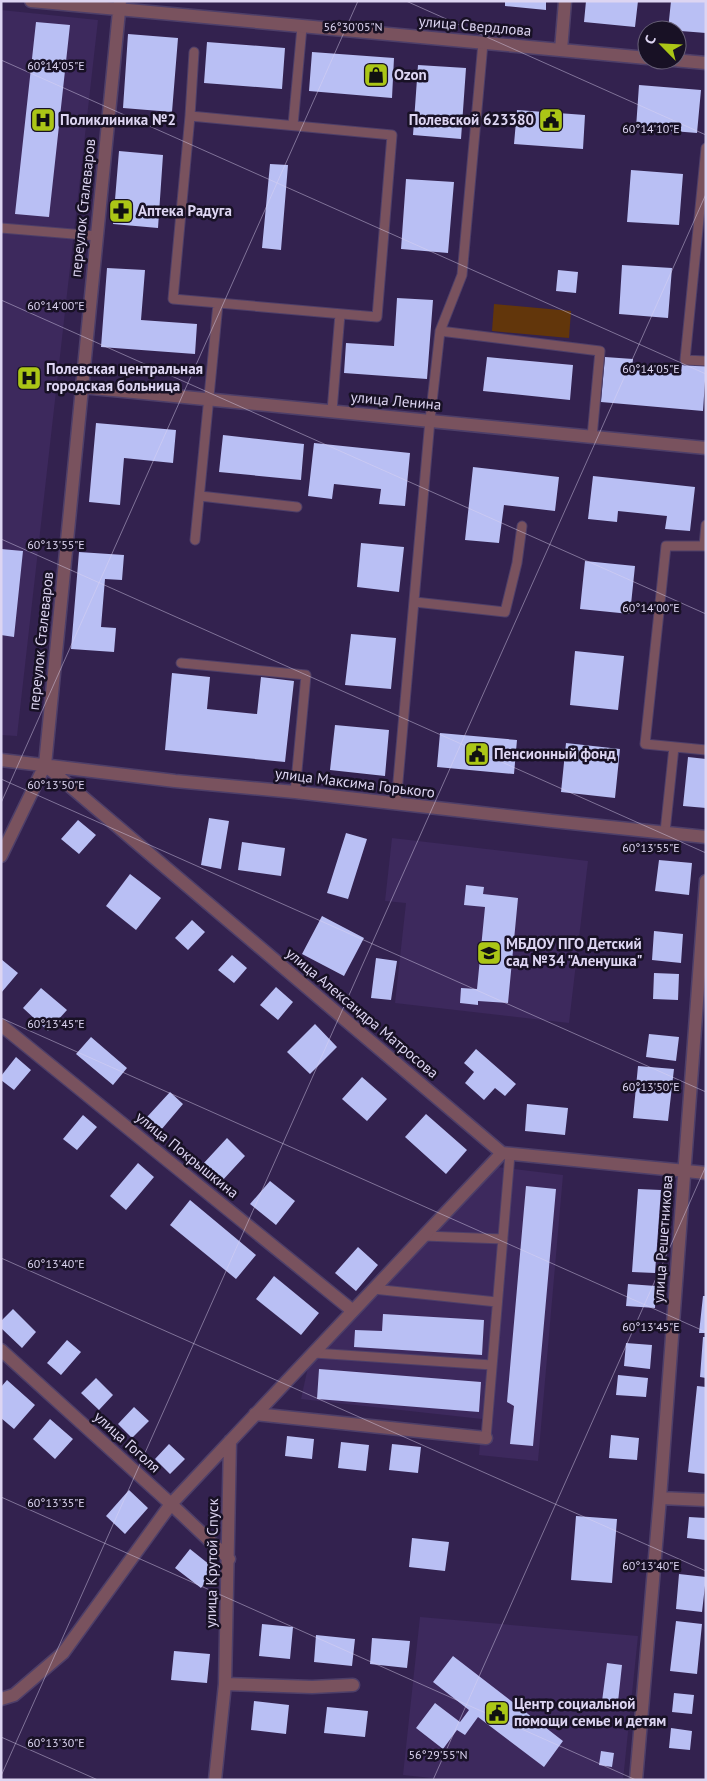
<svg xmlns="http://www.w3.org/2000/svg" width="707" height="1781" font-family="'PT Sans',sans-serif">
	<rect width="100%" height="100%" fill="#33224f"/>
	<!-- built -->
	<path fill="#3d295d" d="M1 10 98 20 17 736 1 735Z
		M392 838 588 861 569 1023 395 1003 406 903 385 901Z
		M497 1167 563 1175 538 1461 479 1455 482 1419 301 1399 308 1367Z
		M420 1617 638 1636 623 1780H451L403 1775Z"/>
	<!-- green -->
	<path fill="#62360b" d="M494 304 571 311 569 338 492 331Z"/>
	<!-- building -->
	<path fill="#b9bff4" d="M505 1H546V10L505 6Z
		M586 1H638L635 27 584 22Z
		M671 1H706V33L668 30Z
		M36 22 70 25 49 217 15 214Z
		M128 34 178 38 172 112 123 108Z
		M207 42 285 48 282 89 204 83Z
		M312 52 394 58 392 98 309 91Z
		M418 65 466 68 461 139 413 135Z
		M639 85 701 90 697 133 636 128Z
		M517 110 585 115 583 149 514 144Z
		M119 151 163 155 158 228 113 224Z
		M270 164 288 165 281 250 262 248Z
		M631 170 683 174 679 225 627 222Z
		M406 179 454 182 448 253 401 249Z
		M622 265 672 268 668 318 619 314Z
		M107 268 145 270 141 320 197 324 195 354 101 347Z
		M558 270 578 272 576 293 556 291Z
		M397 298 433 300 427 379 344 373 346 343 394 346Z
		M487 357 573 365 570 400 483 391Z
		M605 357 633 359 632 370 681 374 682 364 706 366 703 411 601 402Z
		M96 423 176 430 173 463 124 458 120 505 89 502Z
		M223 435 304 444 301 480 219 472Z
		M314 443 410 453 405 506 379 504 381 489 334 484 332 499 308 496Z
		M473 467 559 477 555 511 504 505 499 543 465 540Z
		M593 476 695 487 690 531 665 529 667 516 618 511 617 522 588 519Z
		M361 543 404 547 399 592 357 587Z
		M1 549 23 551 14 637 1 635Z
		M79 552 124 555 122 580 105 579 101 627 116 628 114 652 71 649Z
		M585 561 635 566 630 614 580 609Z
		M351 634 396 638 391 689 345 685Z
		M575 651 624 656 618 710 570 705Z
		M172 673 210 677 207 709 257 714 261 677 294 681 285 762 165 750Z
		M335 725 389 730 385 776 330 770Z
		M440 733 517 740 514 774 437 767Z
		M566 743 620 749 615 798 561 792Z
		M688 757 706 759V808L683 806Z
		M209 818 229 821 221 869 201 865Z
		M78 820 96 835 79 854 61 839Z
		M346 833 367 839 348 899 327 893Z
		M242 842 285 848 281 876 238 870Z
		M659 860 692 863 689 895 655 891Z
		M130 874 161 898 136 930 106 906Z
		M466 885 484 887 483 894 518 898 508 1003 478 1001V1005L460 1003 461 988 477 989 485 907 464 905Z
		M322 916 364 938 344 976 302 954Z
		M192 920 205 932 188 950 175 938Z
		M654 931 683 934 681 963 652 960Z
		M232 955 247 968 234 983 218 970Z
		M376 958 397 961 391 1000 371 998Z
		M1 959 18 973 1 993Z
		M654 973 679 974 678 1000 653 999Z
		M276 987 293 1002 278 1020 260 1005Z
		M41 988 67 1010 48 1031 23 1008Z
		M315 1024 337 1047 310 1074 287 1052Z
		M649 1034 679 1037 676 1061 646 1057Z
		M91 1037 127 1068 113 1085 76 1054Z
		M476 1049 516 1084 505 1096 495 1088 484 1100 465 1083 474 1072 464 1063Z
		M16 1057 31 1070 14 1090 1 1080V1076Z
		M638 1066 674 1069 668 1121 633 1118Z
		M362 1077 387 1099 367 1121 342 1099Z
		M170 1092 183 1104 161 1130 147 1117Z
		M527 1104 568 1108 565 1135 525 1131Z
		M426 1114 467 1150 446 1174 405 1137Z
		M83 1115 97 1127 77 1150 63 1139Z
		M227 1138 245 1156 221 1182 202 1165Z
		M138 1163 154 1177 126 1210 110 1196Z
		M270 1181 295 1201 276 1225 250 1204Z
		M526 1186 556 1189 533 1446 510 1444 514 1406 507 1402Z
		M638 1189 661 1190 655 1273 632 1272Z
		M190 1200 256 1255 236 1279 170 1225Z
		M358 1247 378 1265 356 1291 335 1273Z
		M274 1276 319 1313 301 1335 256 1299Z
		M628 1284 656 1286 655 1308 626 1306Z
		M703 1296H706V1333H699Z
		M13 1309 36 1332 22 1348 1 1328V1321Z
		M383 1314 484 1320 482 1355 354 1347 355 1330 382 1331Z
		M703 1337H706V1378L700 1377Z
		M67 1340 81 1352 61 1375 47 1363Z
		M626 1343 652 1345 650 1369 624 1366Z
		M319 1369 481 1382 479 1412 317 1399Z
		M618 1375 648 1378 646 1397 616 1395Z
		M96 1378 113 1395 99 1410 81 1393Z
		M7 1380 35 1405 14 1429 1 1418V1387Z
		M697 1386 706 1387V1474L688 1472Z
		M134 1407 149 1421 132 1438 118 1424Z
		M50 1419 73 1439 55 1459 33 1439Z
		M611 1435 639 1438 637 1460 609 1458Z
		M287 1436 314 1439 312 1459 285 1456Z
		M341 1442 369 1445 366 1471 338 1468Z
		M169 1444 185 1459 170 1474 155 1459Z
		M392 1444 421 1447 418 1473 389 1470Z
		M129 1490 148 1508 125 1534 106 1516Z
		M576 1516 617 1519 612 1583 571 1580Z
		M689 1517 706 1518V1540L687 1538Z
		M412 1538 449 1542 445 1571 409 1567Z
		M190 1549 215 1569 201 1588 175 1568Z
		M679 1574 706 1577 702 1612 676 1609Z
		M676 1621 702 1624 697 1674 670 1671Z
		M262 1624 293 1627 290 1659 259 1656Z
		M316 1635 355 1639 352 1666 314 1662Z
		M372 1638 410 1641 407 1668 370 1664Z
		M174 1651 210 1654 207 1683 171 1680Z
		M453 1656 563 1741 544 1767 478 1717 465 1735 457 1730 443 1749 416 1728 435 1703 460 1722 469 1710 433 1682Z
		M607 1663 622 1665 617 1711 601 1709Z
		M674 1693 694 1695 692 1714 672 1712Z
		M254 1701 289 1705 286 1734 251 1730Z
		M327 1707 368 1711 365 1737 324 1733Z
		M671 1728 692 1731 690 1750 669 1748Z
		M601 1751 614 1753 612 1767 599 1765Z"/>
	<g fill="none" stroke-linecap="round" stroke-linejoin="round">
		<defs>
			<path id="service" d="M190 116 392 135 377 317 173 299Z
				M190 116 194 52
				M293 125 302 27
				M706 148 685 360 706 361
				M1 228 97 236
				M440 331 600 351 592 437
				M332 411 340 314
				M200 496 297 507
				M195 540 218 304
				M704 546 706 525
				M706 546H666L645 744 706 750
				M415 602 505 612 517 563 522 526
				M181 663 306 675 295 792
				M396 804 430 420 440 331 462 275 483 43
				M665 832 674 747
				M424 1236 503 1239
				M373 1289 497 1302
				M314 1353 492 1365
				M486 1438 510 1154"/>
			<path id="minor" d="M31 1 647 58
				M561 50 565 1
				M673 60 706 63
				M82 387 706 448
				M1 760 175 781 295 792 552 821 706 837
				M45 765 502 1153 706 1173
				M1 856 45 765 120 1
				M1 1025 353 1311
				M1 1350 171 1504 229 1559
				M255 1414 486 1438
				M660 1498 706 1500
				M225 1684 312 1687 353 1685
				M1 1699 14 1695 63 1653 171 1504 502 1153
				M215 1780 225 1684 230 1441
				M636 1780 660 1498 706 881"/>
		</defs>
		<!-- service casing -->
		<use href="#service" stroke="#4e3f69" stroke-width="11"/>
		<!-- minor casing -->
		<use href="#minor" stroke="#4e3f69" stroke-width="15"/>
		<!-- service -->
		<use href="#service" stroke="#79525e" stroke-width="9"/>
		<!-- minor -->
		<use href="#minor" stroke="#79525e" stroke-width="12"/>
	</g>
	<!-- ticks -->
	<path fill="none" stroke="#ddd5f2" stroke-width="1" stroke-opacity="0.45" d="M406 1 706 135M1 60 706 374M1 300 706 614M1 539 706 853M1 779 706 1092M1 803 358 1M1 1018 706 1332M1 1258 706 1571M1 1497 636 1780M1 1737 98 1780M1 1776 706 194M433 1780 706 1166"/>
	<!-- icons -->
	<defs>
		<symbol id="shop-square" viewBox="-11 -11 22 22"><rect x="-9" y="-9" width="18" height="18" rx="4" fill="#abc616" stroke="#181125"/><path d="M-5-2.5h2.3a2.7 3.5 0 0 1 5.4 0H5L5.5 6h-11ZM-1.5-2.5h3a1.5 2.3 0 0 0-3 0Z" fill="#111"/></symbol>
		<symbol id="hospital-square" viewBox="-11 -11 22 22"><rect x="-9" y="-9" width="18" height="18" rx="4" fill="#abc616" stroke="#181125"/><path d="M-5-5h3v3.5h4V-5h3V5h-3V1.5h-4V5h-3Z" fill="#111"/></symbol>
		<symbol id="civic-square" viewBox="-11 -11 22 22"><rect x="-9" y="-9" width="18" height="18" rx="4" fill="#abc616" stroke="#181125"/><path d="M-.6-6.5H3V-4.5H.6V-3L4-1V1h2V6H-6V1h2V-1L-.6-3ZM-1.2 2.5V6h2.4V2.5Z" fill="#111"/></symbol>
		<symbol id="pharmacy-square" viewBox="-11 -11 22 22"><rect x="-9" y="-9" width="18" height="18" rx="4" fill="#abc616" stroke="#181125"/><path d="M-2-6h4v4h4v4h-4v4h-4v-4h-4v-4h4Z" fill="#111"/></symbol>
		<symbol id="school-square" viewBox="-11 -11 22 22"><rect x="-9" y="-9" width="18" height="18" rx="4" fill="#abc616" stroke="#181125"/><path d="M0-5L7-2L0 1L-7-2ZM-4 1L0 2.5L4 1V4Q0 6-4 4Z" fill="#111"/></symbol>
	</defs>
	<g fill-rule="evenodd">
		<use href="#shop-square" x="362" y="61" width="28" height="28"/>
		<use href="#hospital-square" x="29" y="106" width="28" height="28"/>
		<use href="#civic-square" x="537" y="106" width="28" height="28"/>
		<use href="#pharmacy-square" x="107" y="197" width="28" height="28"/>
		<use href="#hospital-square" x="15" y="364" width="28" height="28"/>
		<use href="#civic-square" x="463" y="740" width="28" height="28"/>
		<use href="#school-square" x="475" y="939" width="28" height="28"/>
		<use href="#civic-square" x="483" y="1699" width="28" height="28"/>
	</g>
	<g text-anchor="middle" stroke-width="5" stroke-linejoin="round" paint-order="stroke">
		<!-- street labels -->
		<g font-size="15" fill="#ddd5f2" stroke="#181125">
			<text transform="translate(475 26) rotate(5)" y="5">улица Свердлова</text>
			<text transform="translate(83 208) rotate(-84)" y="5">переулок Сталеваров</text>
			<text transform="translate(396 401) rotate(5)" y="5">улица Ленина</text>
			<text transform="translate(41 641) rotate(-84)" y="5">переулок Сталеваров</text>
			<text transform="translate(355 783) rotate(7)" y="5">улица Максима Горького</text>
			<text transform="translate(362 1013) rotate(40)" y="5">улица Александра Матросова</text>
			<text transform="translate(187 1155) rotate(39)" y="5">улица Покрышкина</text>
			<text transform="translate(663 1239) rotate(-86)" y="5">улица Решетникова</text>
			<text transform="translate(127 1442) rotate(42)" y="5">улица Гоголя</text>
			<text transform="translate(212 1563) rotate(-89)" y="5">улица Крутой Спуск</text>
		</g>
		<!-- poi labels -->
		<g font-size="15" font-weight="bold" fill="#ddd5f2" stroke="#181125" text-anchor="start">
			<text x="394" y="80">Ozon</text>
			<text x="60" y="125">Поликлиника №2</text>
			<text x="534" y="125" text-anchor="end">Полевской 623380</text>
			<text x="138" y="216">Аптека Радуга</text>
			<text x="46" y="374">Полевская центральная<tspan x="46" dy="17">городская больница</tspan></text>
			<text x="494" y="759">Пенсионный фонд</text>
			<text x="506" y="949">МБДОУ ПГО Детский<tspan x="506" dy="17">сад №34 "Аленушка"</tspan></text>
			<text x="514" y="1709">Центр социальной<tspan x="514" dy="17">помощи семье и детям</tspan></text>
		</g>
	</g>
	<g font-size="12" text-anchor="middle" fill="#ddd5f2" stroke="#181125" stroke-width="5" stroke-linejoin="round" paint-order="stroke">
		<text x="353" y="31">56°30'05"N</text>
		<text x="56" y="70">60°14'05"E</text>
		<text x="651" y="133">60°14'10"E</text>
		<text x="56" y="310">60°14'00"E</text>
		<text x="651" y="373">60°14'05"E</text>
		<text x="56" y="549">60°13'55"E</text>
		<text x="651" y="612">60°14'00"E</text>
		<text x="56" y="789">60°13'50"E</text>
		<text x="651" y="852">60°13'55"E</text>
		<text x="56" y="1028">60°13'45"E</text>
		<text x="651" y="1091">60°13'50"E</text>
		<text x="56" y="1268">60°13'40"E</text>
		<text x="651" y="1331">60°13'45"E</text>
		<text x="56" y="1507">60°13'35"E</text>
		<text x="651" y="1570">60°13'40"E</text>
		<text x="56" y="1747">60°13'30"E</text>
		<text x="438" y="1759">56°29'55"N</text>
	</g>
	<!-- border -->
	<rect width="707" height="1781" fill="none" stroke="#ddd5f2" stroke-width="5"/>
	<!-- north arrow -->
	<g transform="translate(662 45) rotate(294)"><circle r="24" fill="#181125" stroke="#675f77"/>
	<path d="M0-4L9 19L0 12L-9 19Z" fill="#abc616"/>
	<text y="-8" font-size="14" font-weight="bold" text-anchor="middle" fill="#ddd5f2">С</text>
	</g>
</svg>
